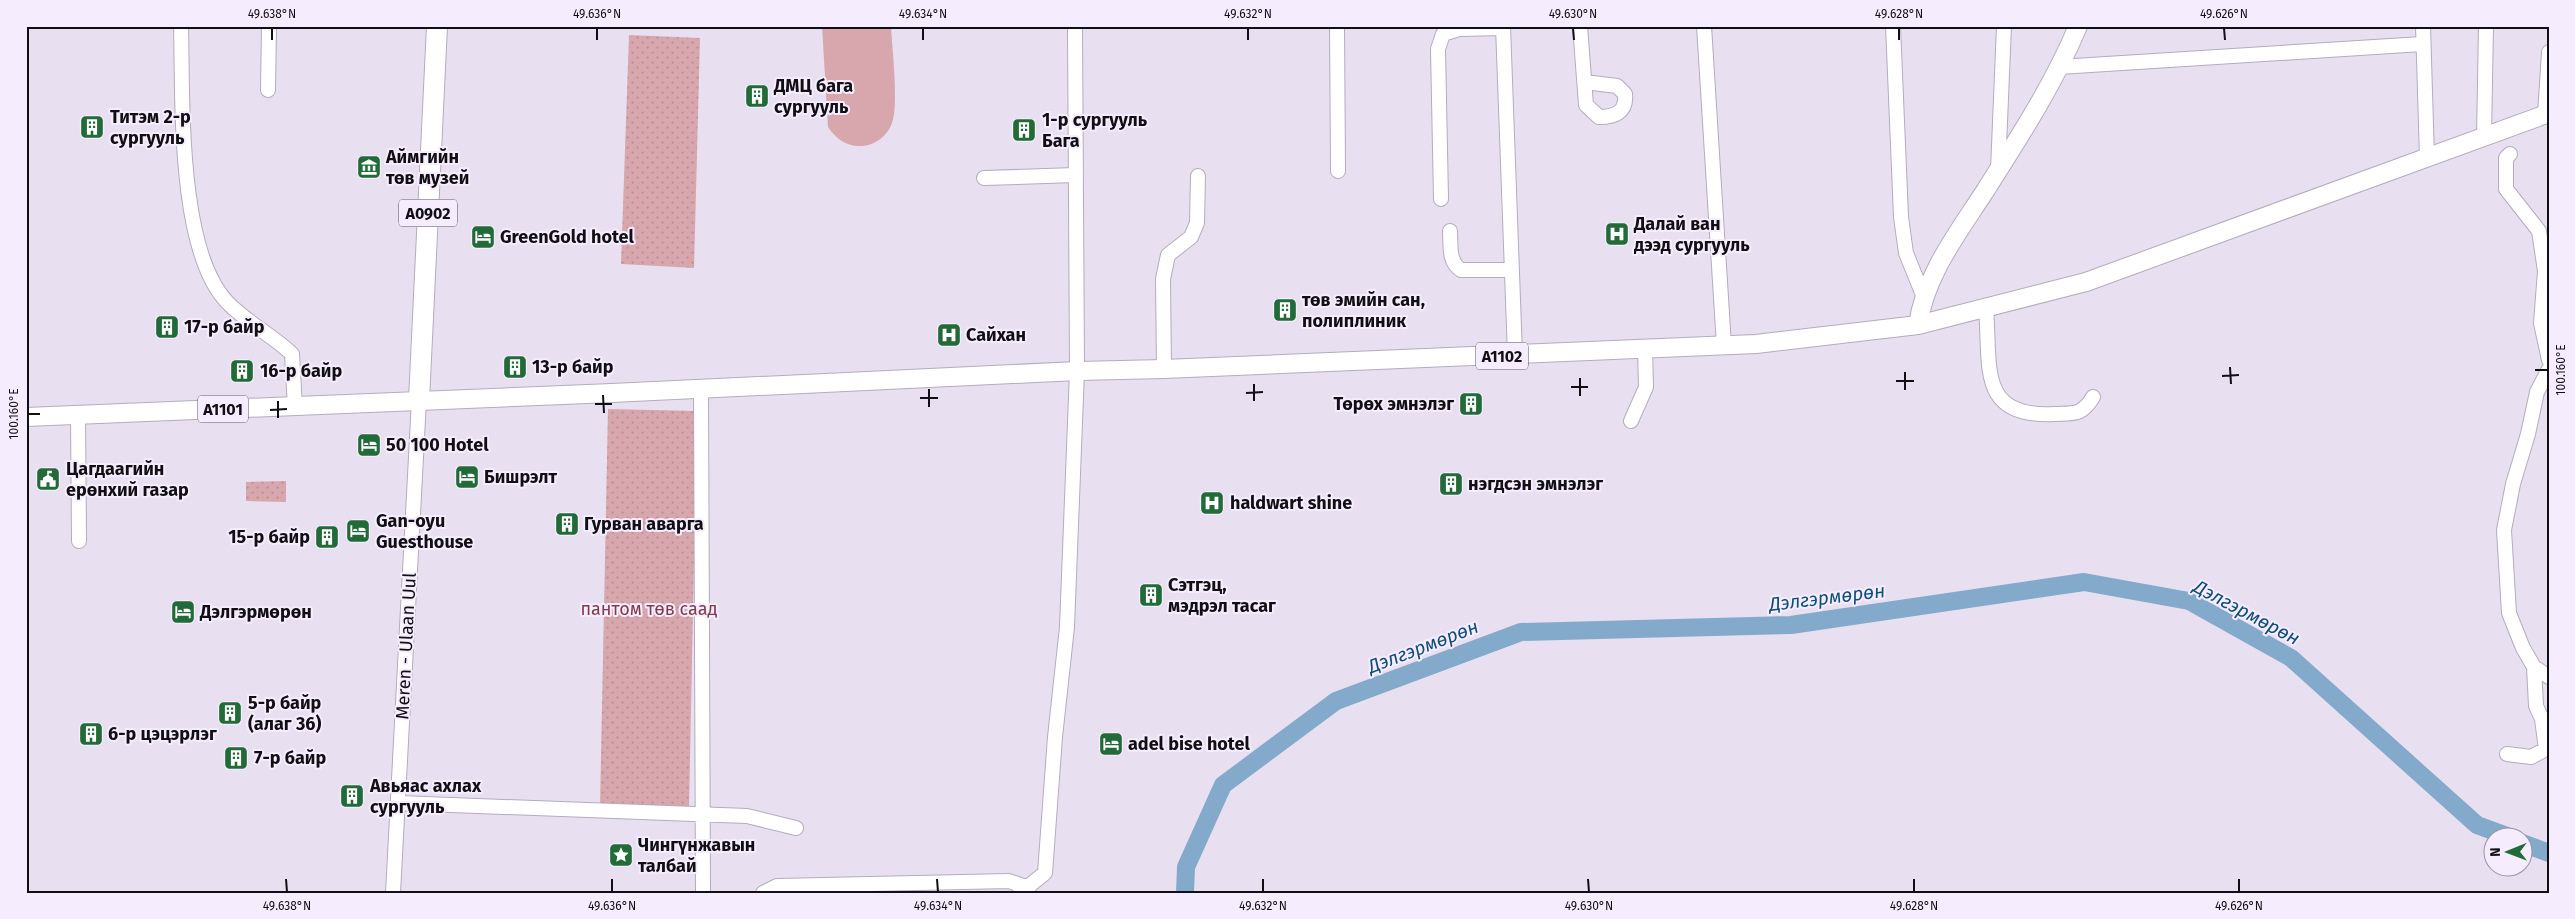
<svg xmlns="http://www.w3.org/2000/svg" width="2575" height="919" font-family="'Fira Sans',sans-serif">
	<defs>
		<pattern id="green-dots" width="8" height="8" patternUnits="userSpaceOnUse" patternTransform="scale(1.25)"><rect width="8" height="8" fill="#d7a7ad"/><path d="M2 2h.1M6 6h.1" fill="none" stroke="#b88f94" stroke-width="1.8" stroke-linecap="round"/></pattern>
	</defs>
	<rect width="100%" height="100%" fill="#e8e0f0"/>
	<!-- green -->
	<path fill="url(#green-dots)" d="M629 35 700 38 694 268 621 264Z
		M608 409 697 411 689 809 600 807Z
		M286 481V502L246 501V482Z"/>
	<!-- pitch -->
	<path fill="#d7a7ad" d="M822 26H891C892 48 899 106 892 123 888 136 873 147 859 146 846 146 835 138 828 127Z"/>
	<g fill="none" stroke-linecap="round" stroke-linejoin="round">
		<!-- river -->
		<path stroke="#83aacb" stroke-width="18" d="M2522 843 2549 853
			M1185 893 1186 867 1223 785 1336 701 1521 632 1791 625 2084 582 2189 601 2291 658 2477 825 2507 836"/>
		<defs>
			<path id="minor" d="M181 26C183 97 177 249 227 302 246 322 272 335 292 354L295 407
				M1337 26 1338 171
				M1503 26 1515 355
				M1580 26 1586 105 1599 117C1615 117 1627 112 1625 94L1617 86 1585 82
				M1704 26 1724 346
				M1893 26 1901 217 1906 253 1923 295
				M2423 26 2427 158
				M2059 67 2422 44
				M268 90 269 26
				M2545 115 2549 52
				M2484 138 2486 26
				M2510 154 2506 158V189L2539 231 2545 271 2541 323 2549 360
				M1998 170 2004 26
				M984 178 1075 175
				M1441 199 1438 49 1443 34 1459 29 1503 28
				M1450 231C1451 245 1448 262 1461 270H1512
				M1986 309C1991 366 1977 418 2054 414 2073 413 2082 416 2093 397
				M1164 369 1163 279 1168 255 1191 237 1197 223 1198 176
				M2549 369 2537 392 2528 434 2513 484 2504 530 2509 613 2523 648 2534 667 2549 677
				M701 388 703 893
				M78 414 79 541
				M1631 421 1646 387 1645 349
				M2507 754 2531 757 2546 749 2542 719 2536 706 2534 667
				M399 803 747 816 796 828
				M393 893 419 400
				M763 893 777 886 1009 881 1029 888
				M1020 893 1045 873 1055 737 1067 627 1077 371 1075 26"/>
			<path id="major" d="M1918 325C1925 275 1958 233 1985 191 2018 139 2054 84 2078 26
				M26 417 612 393 1077 371 1164 369 1756 344 1918 325 2086 282 2549 113"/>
			<path id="highway" d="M419 400 437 26"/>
		</defs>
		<!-- minor casing -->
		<use href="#minor" stroke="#b4acbc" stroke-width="16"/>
		<!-- major casing -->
		<use href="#major" stroke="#b4acbc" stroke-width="20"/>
		<!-- highway casing -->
		<use href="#highway" stroke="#b4acbc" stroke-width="22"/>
		<!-- minor -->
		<use href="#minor" stroke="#fff" stroke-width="14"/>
		<!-- major -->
		<use href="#major" stroke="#fff" stroke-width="18"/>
		<!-- highway -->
		<use href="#highway" stroke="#fff" stroke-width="20"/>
	</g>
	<!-- ticks -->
	<path fill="none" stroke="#110f14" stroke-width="2" d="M272 28V40M597 28V40M923 28V40M1248 28V40M1573 28 1574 40M1899 28V40M2224 28 2225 40M2230 367 2231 384M2535 370H2548M1905 372V390M2222 376 2239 375M1580 378V396M1896 381H1914M1254 384V401M1571 387H1588M929 389V407M1246 393 1263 392M603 395 604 413M920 398H938M278 401V418M595 404H612M270 410 287 409M28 414H40M286 879 287 892M612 879V892M937 879 938 892M1263 879V892M1588 879 1589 892M1914 879V892M2239 879V892"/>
	<!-- icons -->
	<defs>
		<symbol id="building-square" viewBox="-11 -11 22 22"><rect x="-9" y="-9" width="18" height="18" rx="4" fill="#226a37" stroke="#f5edfe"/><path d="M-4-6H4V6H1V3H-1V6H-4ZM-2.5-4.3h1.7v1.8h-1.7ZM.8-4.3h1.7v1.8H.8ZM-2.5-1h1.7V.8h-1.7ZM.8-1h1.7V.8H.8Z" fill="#fff"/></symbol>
		<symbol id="museum-square" viewBox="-11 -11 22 22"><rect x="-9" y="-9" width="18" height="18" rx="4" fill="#226a37" stroke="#f5edfe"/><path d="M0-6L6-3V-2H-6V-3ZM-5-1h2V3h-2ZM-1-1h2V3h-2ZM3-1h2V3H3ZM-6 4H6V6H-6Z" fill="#fff"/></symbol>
		<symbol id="hospital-square" viewBox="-11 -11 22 22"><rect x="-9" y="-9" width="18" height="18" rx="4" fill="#226a37" stroke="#f5edfe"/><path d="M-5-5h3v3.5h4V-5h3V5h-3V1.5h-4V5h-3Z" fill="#fff"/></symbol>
		<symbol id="hotel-square" viewBox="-11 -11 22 22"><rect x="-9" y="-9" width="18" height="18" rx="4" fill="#226a37" stroke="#f5edfe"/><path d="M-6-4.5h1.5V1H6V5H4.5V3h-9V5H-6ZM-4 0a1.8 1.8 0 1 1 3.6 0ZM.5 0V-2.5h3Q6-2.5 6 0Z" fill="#fff"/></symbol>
		<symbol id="civic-square" viewBox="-11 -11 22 22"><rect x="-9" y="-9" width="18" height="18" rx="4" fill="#226a37" stroke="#f5edfe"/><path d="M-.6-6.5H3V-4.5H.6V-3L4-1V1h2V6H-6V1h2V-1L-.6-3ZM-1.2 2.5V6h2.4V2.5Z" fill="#fff"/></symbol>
		<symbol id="sight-square" viewBox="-11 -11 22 22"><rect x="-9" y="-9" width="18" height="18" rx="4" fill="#226a37" stroke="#f5edfe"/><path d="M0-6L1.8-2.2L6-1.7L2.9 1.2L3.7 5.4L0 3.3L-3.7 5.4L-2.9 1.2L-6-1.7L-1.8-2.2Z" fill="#fff"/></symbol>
	</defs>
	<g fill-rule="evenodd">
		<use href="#building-square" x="743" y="82" width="28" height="28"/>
		<use href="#building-square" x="78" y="113" width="28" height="28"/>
		<use href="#building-square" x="1010" y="116" width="28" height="28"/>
		<use href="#museum-square" x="355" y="153" width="28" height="28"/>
		<use href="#hospital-square" x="1603" y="220" width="28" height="28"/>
		<use href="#hotel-square" x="469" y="223" width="28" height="28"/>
		<use href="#building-square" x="1271" y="296" width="28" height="28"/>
		<use href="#building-square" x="153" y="313" width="28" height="28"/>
		<use href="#hospital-square" x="935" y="321" width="28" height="28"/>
		<use href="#building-square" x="501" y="353" width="28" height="28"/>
		<use href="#building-square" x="228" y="357" width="28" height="28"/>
		<use href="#building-square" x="1457" y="390" width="28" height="28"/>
		<use href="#hotel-square" x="355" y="431" width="28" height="28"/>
		<use href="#hotel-square" x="453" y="463" width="28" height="28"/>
		<use href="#civic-square" x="34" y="465" width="28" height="28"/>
		<use href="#building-square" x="1437" y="470" width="28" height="28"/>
		<use href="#hospital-square" x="1198" y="489" width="28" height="28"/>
		<use href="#building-square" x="553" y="510" width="28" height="28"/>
		<use href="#hotel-square" x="344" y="517" width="28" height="28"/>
		<use href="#building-square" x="313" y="523" width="28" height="28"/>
		<use href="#building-square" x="1137" y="581" width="28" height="28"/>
		<use href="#hotel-square" x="169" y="598" width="28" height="28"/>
		<use href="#building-square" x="216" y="699" width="28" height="28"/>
		<use href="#building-square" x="77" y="720" width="28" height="28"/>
		<use href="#hotel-square" x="1097" y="730" width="28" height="28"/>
		<use href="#building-square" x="222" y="744" width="28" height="28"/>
		<use href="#building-square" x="338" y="782" width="28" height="28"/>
		<use href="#sight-square" x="607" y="841" width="28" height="28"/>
	</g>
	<g text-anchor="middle" stroke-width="4" stroke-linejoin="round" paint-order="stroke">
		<!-- shield labels -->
		<g fill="#f5edfe" stroke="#55525a" stroke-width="1">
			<rect x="399" y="199.5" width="58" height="27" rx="4"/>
			<rect x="1476" y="342.5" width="52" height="27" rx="4"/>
			<rect x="198" y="395.5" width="50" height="27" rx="4"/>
		</g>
		<g font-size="16" font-weight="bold" fill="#110f14">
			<text x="428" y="219">A0902</text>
			<text x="1502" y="362">A1102</text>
			<text x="223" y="415">A1101</text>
		</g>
		<!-- poi labels -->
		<g font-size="18" font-weight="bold" fill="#110f14" stroke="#f5edfe" text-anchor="start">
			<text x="774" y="92">ДМЦ бага<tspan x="774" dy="21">сургууль</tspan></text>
			<text x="110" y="123">Титэм 2-р<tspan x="110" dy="21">сургууль</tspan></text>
			<text x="1042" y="126">1-р сургууль<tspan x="1042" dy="21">Бага</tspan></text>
			<text x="386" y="163">Аймгийн<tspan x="386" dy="21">төв музей</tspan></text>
			<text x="1634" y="230">Далай ван<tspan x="1634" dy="21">дээд сургууль</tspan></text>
			<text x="500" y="243">GreenGold hotel</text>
			<text x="1302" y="306">төв эмийн сан,<tspan x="1302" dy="21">полиплиник</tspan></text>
			<text x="184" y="333">17-р байр</text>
			<text x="966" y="341">Сайхан</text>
			<text x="532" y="373">13-р байр</text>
			<text x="260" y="377">16-р байр</text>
			<text x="1454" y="410" text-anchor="end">Төрөх эмнэлэг</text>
			<text x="386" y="451">50 100 Hotel</text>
			<text x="66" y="475">Цагдаагийн<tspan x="66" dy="21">ерөнхий газар</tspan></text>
			<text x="484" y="483">Бишрэлт</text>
			<text x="1468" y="490">нэгдсэн эмнэлэг</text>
			<text x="1230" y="509">haldwart shine</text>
			<text x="376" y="527">Gan-oyu<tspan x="376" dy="21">Guesthouse</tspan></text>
			<text x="584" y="530">Гурван аварга</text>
			<text x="310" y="543" text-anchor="end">15-р байр</text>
			<text x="1168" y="591">Сэтгэц,<tspan x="1168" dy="21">мэдрэл тасаг</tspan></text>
			<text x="200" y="618">Дэлгэрмөрөн</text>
			<text x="248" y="709">5-р байр<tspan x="248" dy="21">(алаг 36)</tspan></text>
			<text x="108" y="740">6-р цэцэрлэг</text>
			<text x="1128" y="750">adel bise hotel</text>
			<text x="254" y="764">7-р байр</text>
			<text x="370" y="792">Авьяас ахлах<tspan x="370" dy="21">сургууль</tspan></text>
			<text x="638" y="851">Чингүнжавын<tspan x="638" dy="21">талбай</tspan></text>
		</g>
		<!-- park labels -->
		<g font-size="18" fill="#7f3c48" stroke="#f5edfe">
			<text x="649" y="615">пантом төв саад</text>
		</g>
		<!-- street labels -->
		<g font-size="18" fill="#110f14" stroke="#f5edfe">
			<text transform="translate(406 646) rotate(-87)" y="6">Meren - Ulaan Uul</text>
		</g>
		<!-- water labels -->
		<g font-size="19" font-style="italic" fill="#0e4e79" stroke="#f5edfe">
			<text transform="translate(1827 597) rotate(-7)" y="7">Дэлгэрмөрөн</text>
			<text transform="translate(2247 612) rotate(28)" y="7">Дэлгэрмөрөн</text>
			<text transform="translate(1423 646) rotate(-21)" y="7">Дэлгэрмөрөн</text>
		</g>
	</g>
	<!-- border -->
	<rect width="2575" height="919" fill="none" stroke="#f5edfe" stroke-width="55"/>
	<!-- north arrow -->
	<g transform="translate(2508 852) rotate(269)"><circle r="24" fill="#f5edfe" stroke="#9a94a0"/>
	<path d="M0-4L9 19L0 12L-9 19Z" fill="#226a37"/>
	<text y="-8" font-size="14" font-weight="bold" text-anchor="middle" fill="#110f14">N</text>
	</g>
	<rect x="28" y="28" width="2520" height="864" fill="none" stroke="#110f14" stroke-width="2"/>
	<g font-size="12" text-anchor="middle" fill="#110f14">
		<text x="272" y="18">49.638°N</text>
		<text x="597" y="18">49.636°N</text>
		<text x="923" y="18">49.634°N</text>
		<text x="1248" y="18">49.632°N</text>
		<text x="1573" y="18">49.630°N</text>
		<text x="1899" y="18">49.628°N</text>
		<text x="2224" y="18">49.626°N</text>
		<text transform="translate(2561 370) rotate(-90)" y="4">100.160°E</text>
		<text transform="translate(14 414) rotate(-90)" y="4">100.160°E</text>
		<text x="287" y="910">49.638°N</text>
		<text x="612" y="910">49.636°N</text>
		<text x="938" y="910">49.634°N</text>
		<text x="1263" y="910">49.632°N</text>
		<text x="1589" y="910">49.630°N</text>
		<text x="1914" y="910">49.628°N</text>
		<text x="2239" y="910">49.626°N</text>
	</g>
</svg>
